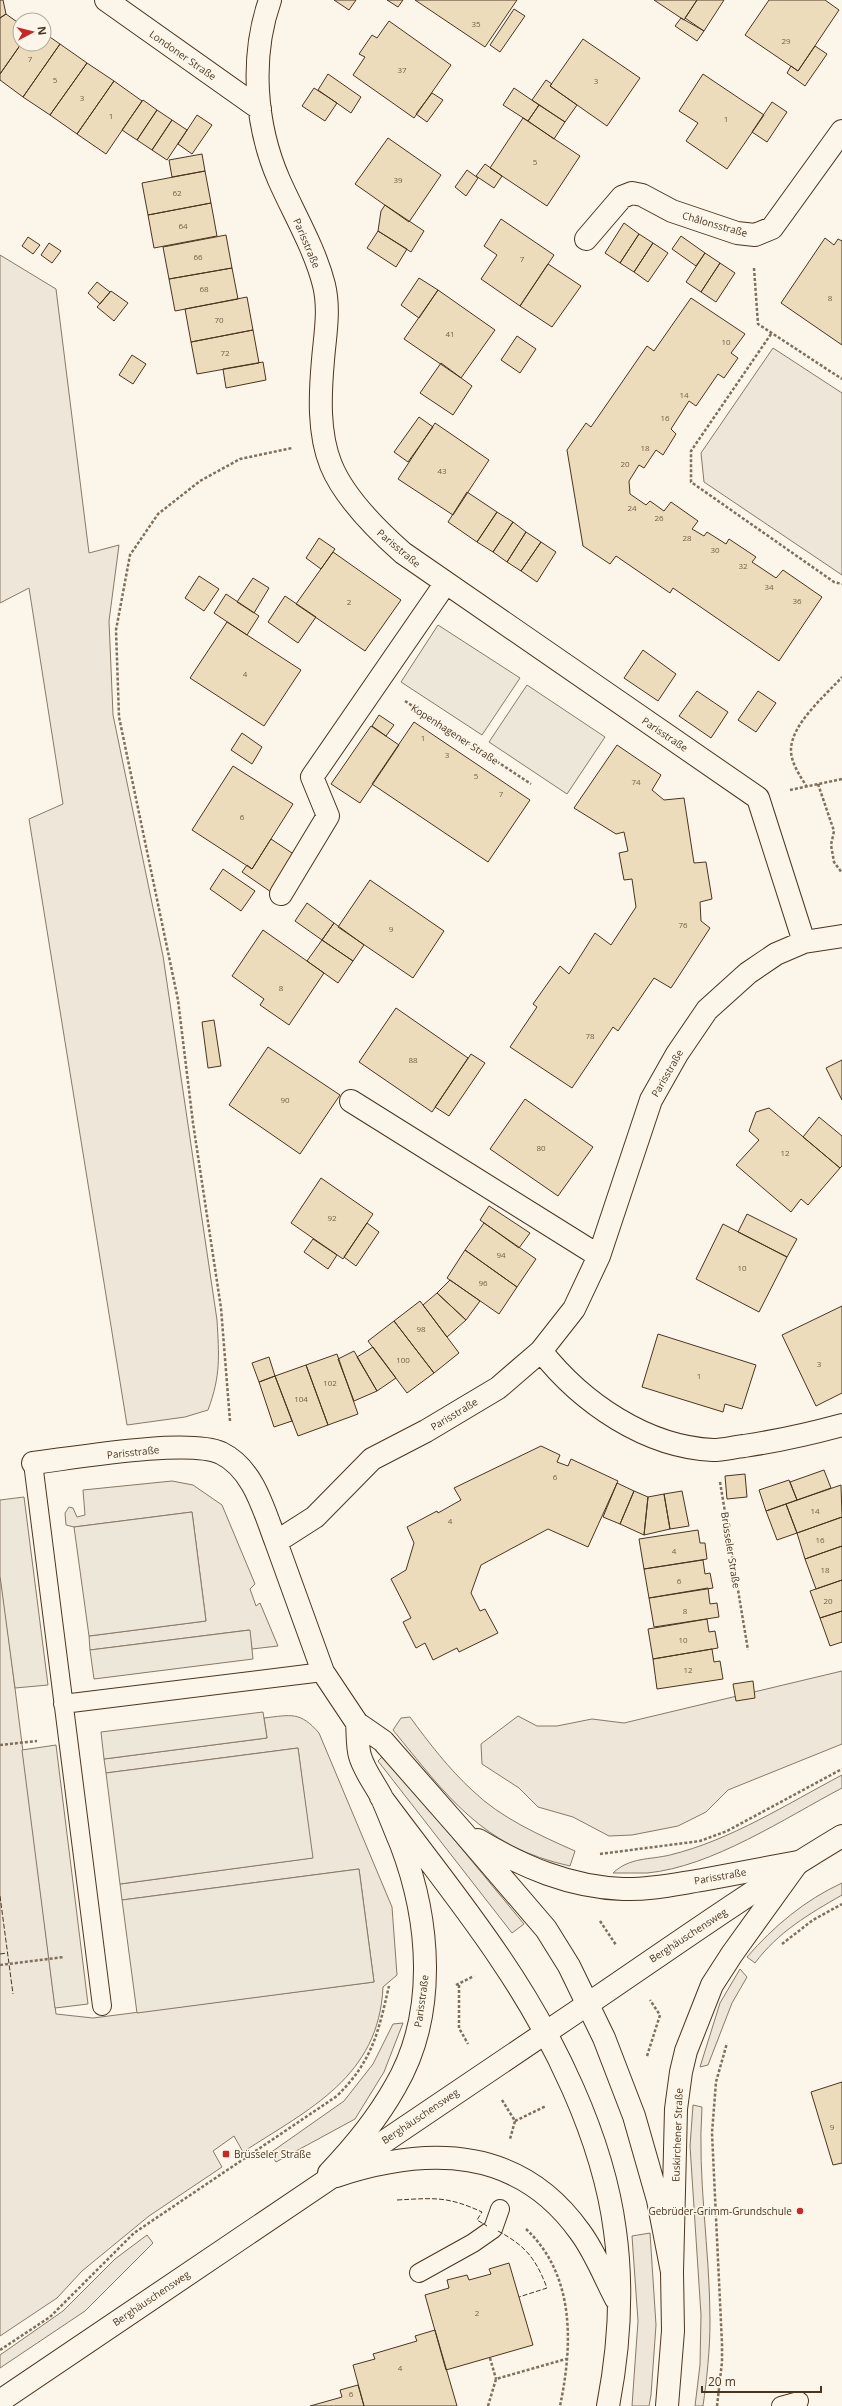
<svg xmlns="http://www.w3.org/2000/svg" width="842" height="2406" font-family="'Open Sans',sans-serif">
	<rect width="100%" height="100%" fill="#fbf6e9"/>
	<!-- green -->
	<path fill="#ede6d9" stroke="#887966" d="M0 255 56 289 89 553 119 545 109 621 113 715 163 956 217 1320C219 1356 221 1375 208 1410L185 1417 127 1425 29 819 63 804 29 588 0 603Z
		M773 348 842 393V575L704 482 701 453Z
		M172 1481 193 1485 222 1505 255 1584 250 1589 256 1606 260 1603 278 1646 252 1649 249 1630 90 1650 89 1636 206 1621 192 1512 74 1527 66 1525 65 1513 69 1507 73 1508 77 1517 85 1515 83 1490Z
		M0 1569 56 2014 93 2018 374 1982 359 1869 122 1900 120 1884 312 1858 298 1748 106 1773 104 1759 267 1738 264 1718C291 1715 300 1711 319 1733L392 1907 397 1975 383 1987C379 2077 309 2109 243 2152L234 2136 213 2151 222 2167 149 2216 82 2271 57 2298 0 2336Z
		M842 1671V1744L728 1790 706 1812 678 1826 632 1835 609 1836 573 1817 538 1807 519 1788 482 1764 481 1744 518 1716 537 1726H557L592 1719 624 1723Z
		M410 1717C429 1743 449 1769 473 1791 501 1818 539 1835 575 1851L570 1866C482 1847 447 1796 393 1730L401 1718Z
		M384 1755 524 1924 512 1933 378 1761Z
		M842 1775V1788C785 1818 712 1867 647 1873 636 1873 625 1873 613 1873 630 1857 649 1860 670 1855 731 1840 787 1804 842 1775Z
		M842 1883V1895C809 1914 778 1932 755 1963L747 1957C774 1926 805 1900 842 1883Z
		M740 1969 747 1977 732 2003 708 2065 700 2067 720 2003Z
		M403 2023 384 2072 355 2119 276 2162 270 2153 344 2101 373 2064 393 2024Z
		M693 2105 702 2107C697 2178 710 2249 710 2321 710 2349 707 2378 703 2406H695L700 2365 701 2315 690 2146Z
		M650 2233 656 2325 651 2395 649 2406H632L638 2321 632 2236Z
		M147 2235 153 2243 85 2311 0 2368V2355L63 2311 115 2259Z"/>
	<!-- parking -->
	<path fill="#ede7d9" stroke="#887966" d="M438 625 520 678 482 735 401 682Z
		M527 685 605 737 567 794 489 742Z
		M24 1497 48 1685 15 1688 0 1576V1500Z
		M192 1512 206 1621 89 1636 74 1527Z
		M250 1630 253 1659 94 1679 90 1650Z
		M263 1712 267 1738 104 1759 101 1732Z
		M56 1745 88 2004 55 2008 22 1750Z
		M298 1748 313 1858 120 1884 106 1773Z
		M359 1869 374 1982 137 2013 122 1900Z"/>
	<!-- building -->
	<path fill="#ecdcbc" stroke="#4a3520" d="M0 0H3L6 14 0 18Z
		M334 0H356L349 10Z
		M387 0H403L398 7Z
		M415 0H517L485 47Z
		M654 0H697L684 20Z
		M697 0H724L704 31 685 18Z
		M769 0H825L839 10 798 71 745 35Z
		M514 9 525 16 500 52 490 45Z
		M6 14 20 24 21 44 0 74V18Z
		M681 18 704 31 697 41 675 26Z
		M389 21 451 65 414 118 353 75 365 57 359 54 372 35 377 38Z
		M44 33 60 44 23 97 0 80V74L21 44H44Z
		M583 39 640 78 607 126 550 86Z
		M60 44 87 63 50 115 23 97Z
		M815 46 827 54 805 86 787 73 791 66 798 71Z
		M87 63 114 81 77 134 50 115Z
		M328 74 361 97 351 113 318 90Z
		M703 74 764 115 727 169 686 141 698 123 679 111Z
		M546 80 552 84 550 86 577 105 565 122 532 100Z
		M114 81 142 101 106 154 77 134Z
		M314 88 337 103 325 121 302 106Z
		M514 88 539 105 528 121 503 105Z
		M432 93 443 100 427 122 416 114Z
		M143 100 157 110 137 140 122 130Z
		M772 102 787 112 767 142 752 132Z
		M539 105 565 122 554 139 528 121Z
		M157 110 172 120 152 150 137 140Z
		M197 115 212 125 192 154 178 144Z
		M523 118 580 156 547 206 490 168Z
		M172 120 187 130 167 160 152 150Z
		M388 138 441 175 409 222 355 184Z
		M202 154 205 171 172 177 169 160Z
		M485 164 502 176 494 188 476 176Z
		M467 170 478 178 466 196 455 187Z
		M205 171 211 203 148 215 142 183Z
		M211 203 217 236 154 248 148 215Z
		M385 205 424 231 411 252 378 231 381 211Z
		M501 219 554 255 520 306 481 279 497 255 484 246Z
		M624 223 639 234 620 263 605 253Z
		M378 231 407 249 396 267 367 248Z
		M639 234 653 243 634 272 620 263Z
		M226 235 232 268 169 279 163 247Z
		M681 236 705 253 696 266 672 249Z
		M28 237 40 245 33 254 22 246Z
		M825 238 834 245 838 239 842 241V345L781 303Z
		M49 243 61 251 52 263 41 255Z
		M653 243 668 253 648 282 634 272Z
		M705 253 720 263 701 292 686 282Z
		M720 263 735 273 716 302 701 292Z
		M548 264 581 286 552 327 520 306Z
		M232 268 238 299 175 311 169 279Z
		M419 278 438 290 419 318 401 305Z
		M97 282 110 292 100 304 88 293Z
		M438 290 495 330 461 378 404 339Z
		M111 291 128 303 114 321 97 307Z
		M247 297 253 330 191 342 185 309Z
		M691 298 745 334 731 353 738 358 724 378 718 374 696 406 689 401 671 429 676 434 663 455 656 450 644 468 639 465 629 481 630 494 646 505 650 501 664 511 671 502 698 521 692 529 704 536 707 532 726 544 729 539 756 557 752 562 776 578 783 570 822 597 779 661 673 588 670 593 616 556 610 564 583 546 567 450 586 423 591 427 647 346 654 351Z
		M253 330 259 363 197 374 191 342Z
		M517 336 536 349 520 373 501 360Z
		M132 355 146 364 133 384 119 375Z
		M263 362 266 380 226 388 223 369Z
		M441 363 472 386 453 415 420 393Z
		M419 417 433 427 408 462 394 452Z
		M435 423 489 460 453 515 398 479Z
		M467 492 497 512 477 542 448 522Z
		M497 512 513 522 493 552 477 542Z
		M513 522 526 532 507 562 493 552Z
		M526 532 541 542 521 571 507 562Z
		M319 538 335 549 321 569 306 558Z
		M541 542 556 552 537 582 521 571Z
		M333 552 401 600 365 651 296 604Z
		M199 576 219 589 204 611 185 598Z
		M253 578 269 588 254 613 237 602Z
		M226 594 259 616 247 635 214 613Z
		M285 596 316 617 298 643 268 622Z
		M227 622 301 670 264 726 190 678Z
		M643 650 676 674 658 701 624 678Z
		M697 691 728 712 711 738 679 716Z
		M758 691 776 703 756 732 738 720Z
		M379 715 394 725 386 736 372 726Z
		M414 722 530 800 488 862 372 784Z
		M371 726 399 745 360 803 331 784Z
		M242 733 262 747 252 764 231 750Z
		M617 745 661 775 652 790 664 800 684 798 694 863 706 862 712 899 700 902 701 921 710 928 671 988 654 978 618 1031 613 1027 572 1088 510 1047 537 1007 533 1004 560 966 569 974 595 933 611 945 636 907 632 879 624 880 619 853 628 851 624 832 616 834 574 808Z
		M233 766 293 804 252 869 192 830Z
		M271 839 295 855 271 892 242 872 247 865 252 869Z
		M223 869 255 891 241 911 210 889Z
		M370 880 444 931 413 978 338 927Z
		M307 903 334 923 322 940 295 921Z
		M334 923 364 945 353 961 322 940Z
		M263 930 324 973 289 1025 260 1005 264 999 232 976Z
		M322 940 353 961 338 983 307 961Z
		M396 1008 468 1058 432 1112 359 1062Z
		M214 1020 221 1066 208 1068 202 1022Z
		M268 1047 340 1095 300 1154 229 1105Z
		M471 1054 485 1063 449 1116 435 1107Z
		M842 1060V1100L826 1068Z
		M525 1099 593 1147 558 1196 490 1149Z
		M769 1108 840 1168 808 1205 801 1199 791 1212 736 1165 759 1140 749 1131 756 1112Z
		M819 1117 842 1136V1166L840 1168 803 1137Z
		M321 1178 373 1214 343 1259 291 1223Z
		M489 1206 530 1233 519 1248 480 1220Z
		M747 1214 797 1239 787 1257 738 1232Z
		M367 1223 379 1232 356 1266 344 1257Z
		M484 1223 536 1259 517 1287 465 1250Z
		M723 1224 787 1257 759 1312 696 1279Z
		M313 1239 337 1255 328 1269 304 1252Z
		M465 1250 517 1287 499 1314 447 1278Z
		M450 1280 480 1301 466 1320 437 1293Z
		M437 1293 466 1320 447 1337 423 1305Z
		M420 1301 459 1353 434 1373 394 1321Z
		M842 1306V1393L816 1406 782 1335Z
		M394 1321 434 1373 407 1393 368 1341Z
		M658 1334 756 1365 742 1409 725 1404 723 1412 642 1387Z
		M373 1347 396 1378 377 1391 357 1357Z
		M354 1351 377 1391 354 1401 338 1359Z
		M337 1354 358 1414 328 1425 306 1365Z
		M269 1357 275 1376 259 1382 252 1363Z
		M306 1365 328 1425 298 1436 275 1376Z
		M275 1376 292 1421 274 1427 259 1382Z
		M541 1446 560 1455 557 1462 568 1466 571 1459 618 1481 588 1547 548 1529 481 1565 471 1593 480 1611 485 1609 498 1633 459 1652 457 1648 433 1660 425 1643 416 1648 403 1622 411 1618 391 1579 406 1570 414 1543 407 1527 437 1511 438 1513 461 1500 454 1488Z
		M824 1470 831 1488 797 1500 790 1482Z
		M745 1474 747 1497 727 1499 725 1476Z
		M789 1480 797 1500 766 1511 759 1490Z
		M617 1483 634 1491 620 1524 603 1517Z
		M841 1485 842 1517 797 1533 786 1504Z
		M634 1491 648 1497 644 1535 620 1524Z
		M682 1491 689 1526 670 1529 664 1494Z
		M664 1494 670 1529 644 1535 648 1497Z
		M786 1504 797 1533 777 1540 766 1511Z
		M842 1517V1546L805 1559 797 1533Z
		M698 1530 700 1543H705L707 1559 644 1569 639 1539Z
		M842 1546V1580L816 1589 805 1559Z
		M703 1560 705 1574 710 1573 713 1588 649 1598 644 1569Z
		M842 1580V1611L820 1618 810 1591Z
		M708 1588 710 1604 717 1603 719 1617 654 1627 649 1598Z
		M842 1611V1642L830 1646 820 1618Z
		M707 1619 709 1632 715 1631 718 1648 653 1659 648 1629Z
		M712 1649 714 1662 720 1661 723 1679 657 1689 653 1659Z
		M753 1681 755 1698 736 1701 733 1684Z
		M842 2082V2163L833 2165 811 2092Z
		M509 2263 533 2345 446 2370 425 2295 449 2288 447 2280 467 2275 469 2280 491 2274 489 2269Z
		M435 2330 457 2406H364L353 2365 375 2359 373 2354 417 2341 415 2336Z
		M358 2385 364 2406H310L342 2397 340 2390Z"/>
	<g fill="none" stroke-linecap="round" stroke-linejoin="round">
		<defs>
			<path id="service" d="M33 1463 102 2006
				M63 1704 323 1672
				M419 2273 473 2243 493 2229 500 2209
				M781 2406 799 2401"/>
			<path id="minor" d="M106 0 260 109
				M270 0C250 57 255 125 279 180 294 214 315 249 324 285 330 310 325 335 323 360 320 394 318 433 331 465 344 497 377 530 403 553L758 798 804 942
				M586 239 622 197 632 193 642 195 672 211 737 233 755 235 772 228 842 131
				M281 894 328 816 312 777 445 584
				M351 1101 599 1256
				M541 1351C582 1403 646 1447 713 1450 723 1450 734 1447 744 1446 777 1441 809 1434 842 1425
				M33 1463C74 1458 188 1438 221 1453 254 1469 264 1511 276 1542
				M381 1797C421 1851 463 1903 500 1958 553 2036 603 2137 615 2231 623 2289 619 2349 608 2406
				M478 1840C523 1867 570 1887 623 1889 650 1890 676 1884 702 1880 734 1874 766 1868 798 1862
				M329 2173C354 2147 377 2119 395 2087 438 2014 430 1920 401 1844 394 1828 388 1811 381 1796 374 1783 364 1770 360 1756 357 1746 358 1733 357 1723
				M336 2176C427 2146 519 2146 580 2232 595 2252 604 2276 616 2299
				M672 2272 658 2200 634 2116 604 2038 569 1966 546 1929 462 1831 383 1741 357 1723 323 1672 276 1542 315 1517 372 1459 426 1431 498 1388 541 1351 574 1309 599 1256 651 1100 677 1054 707 1010 748 973 776 954 804 942 842 936
				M667 2406 673 2331 672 2272 676 2109 681 2072 686 2051 712 1985 732 1954 796 1865"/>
			<path id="secondary" d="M0 2401C181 2277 363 2155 545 2033 644 1967 740 1897 842 1836"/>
		</defs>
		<!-- service casing -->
		<use href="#service" stroke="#4a3520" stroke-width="20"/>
		<!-- minor casing -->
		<use href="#minor" stroke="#4a3520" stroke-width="24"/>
		<!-- secondary casing -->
		<use href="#secondary" stroke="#4a3520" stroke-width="24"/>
		<!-- path -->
		<path stroke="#7f6f5c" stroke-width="2.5" stroke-dasharray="3 2" stroke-linecap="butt" d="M754 268 758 324 842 379
			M771 334 691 451V482L834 582 842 584
			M405 701 531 784
			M818 784 834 831 831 845 834 862 842 873
			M807 787C800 776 791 763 791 750 791 724 826 695 842 677
			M790 790 842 779
			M230 1421 221 1308 193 1123 178 1000 119 717 116 630 130 555 158 514 200 481 240 459 292 448
			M720 1482 748 1650
			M0 1745 37 1741
			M600 1854 700 1841 727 1831 842 1769
			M600 1921 616 1945
			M782 1944 813 1920 842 1904
			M0 1965 64 1957
			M456 1985 474 1976
			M459 1985V2028L468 2044
			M647 2056 660 2015 650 2000
			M502 2100 515 2121 510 2139
			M515 2121 546 2106
			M526 2229C575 2275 573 2344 560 2406
			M0 2350 50 2317 134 2233 337 2096C373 2060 378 2033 389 1986
			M490 2358 496 2379
			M488 2406 496 2379 566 2359
			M717 2406 722 2362V2344L712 2133 716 2082 727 2043"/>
		<!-- service -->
		<use href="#service" stroke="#fbf6e9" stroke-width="18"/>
		<!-- minor -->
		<use href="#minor" stroke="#fbf6e9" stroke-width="22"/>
		<!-- secondary -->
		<use href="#secondary" stroke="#fbf6e9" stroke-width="22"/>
		<!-- fence -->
		<path stroke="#4a3520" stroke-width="1" stroke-dasharray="5 2" stroke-linecap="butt" d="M0 1896 13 1994
			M0 1954 7 1953
			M397 2200C435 2198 447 2196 482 2212L477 2220 487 2226
			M498 2231C526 2246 536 2259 547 2288L519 2297"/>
	</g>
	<!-- markers -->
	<g fill="#c62828" stroke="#fbf6e9" stroke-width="1.5">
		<rect x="222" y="2150" width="8" height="8" rx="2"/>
		<circle cx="800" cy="2211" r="4"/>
	</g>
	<g text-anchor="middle" stroke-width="3" stroke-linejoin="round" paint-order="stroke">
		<!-- number labels -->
		<g font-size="8" fill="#725f47">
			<text x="476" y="27">35</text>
			<text x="786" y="44">29</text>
			<text x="30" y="62">7</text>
			<text x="402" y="73">37</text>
			<text x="55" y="83">5</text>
			<text x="596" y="84">3</text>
			<text x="82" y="101">3</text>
			<text x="111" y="119">1</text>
			<text x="726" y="122">1</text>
			<text x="535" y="165">5</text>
			<text x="398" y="183">39</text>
			<text x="177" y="196">62</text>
			<text x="183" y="229">64</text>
			<text x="198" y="260">66</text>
			<text x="522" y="262">7</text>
			<text x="204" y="292">68</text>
			<text x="830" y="301">8</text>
			<text x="219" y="323">70</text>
			<text x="450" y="337">41</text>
			<text x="726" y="345">10</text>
			<text x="225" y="356">72</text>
			<text x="684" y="398">14</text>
			<text x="665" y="421">16</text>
			<text x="645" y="451">18</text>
			<text x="625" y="467">20</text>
			<text x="442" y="474">43</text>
			<text x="632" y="511">24</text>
			<text x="659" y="521">26</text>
			<text x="687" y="541">28</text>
			<text x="715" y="553">30</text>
			<text x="743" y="569">32</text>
			<text x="769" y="590">34</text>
			<text x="797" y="604">36</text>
			<text x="349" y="605">2</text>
			<text x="245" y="677">4</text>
			<text x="423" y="741">1</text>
			<text x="447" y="758">3</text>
			<text x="476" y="779">5</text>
			<text x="636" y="785">74</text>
			<text x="501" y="797">7</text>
			<text x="242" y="820">6</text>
			<text x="683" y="928">76</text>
			<text x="391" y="932">9</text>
			<text x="281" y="991">8</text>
			<text x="590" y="1039">78</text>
			<text x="413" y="1063">88</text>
			<text x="285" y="1103">90</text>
			<text x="541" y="1151">80</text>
			<text x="785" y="1156">12</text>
			<text x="332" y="1221">92</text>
			<text x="501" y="1258">94</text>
			<text x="742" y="1271">10</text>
			<text x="483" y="1286">96</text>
			<text x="421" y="1332">98</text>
			<text x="403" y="1363">100</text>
			<text x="819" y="1367">3</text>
			<text x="699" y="1379">1</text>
			<text x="330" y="1386">102</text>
			<text x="301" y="1402">104</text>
			<text x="555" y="1480">6</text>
			<text x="815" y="1514">14</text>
			<text x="450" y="1524">4</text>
			<text x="820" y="1543">16</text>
			<text x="674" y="1554">4</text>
			<text x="825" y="1573">18</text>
			<text x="679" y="1584">6</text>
			<text x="828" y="1604">20</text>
			<text x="685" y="1614">8</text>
			<text x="683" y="1643">10</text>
			<text x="688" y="1673">12</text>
			<text x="832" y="2130">9</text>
			<text x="477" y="2316">2</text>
			<text x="400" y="2371">4</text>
			<text x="351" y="2397">6</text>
		</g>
		<!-- street labels -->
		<g font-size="10" fill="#4a3520" stroke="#fbf6e9">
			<text transform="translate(183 55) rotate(35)" y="4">Londoner Straße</text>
			<text transform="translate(715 224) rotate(16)" y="4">Châlonsstraße</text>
			<text transform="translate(307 243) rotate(67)" y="4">Parisstraße</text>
			<text transform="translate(399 548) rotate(40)" y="4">Parisstraße</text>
			<text transform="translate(455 734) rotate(33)" y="4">Kopenhagener Straße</text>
			<text transform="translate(665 734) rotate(34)" y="4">Parisstraße</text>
			<text transform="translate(667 1073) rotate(-60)" y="4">Parisstraße</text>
			<text transform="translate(454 1414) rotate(-31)" y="4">Parisstraße</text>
			<text transform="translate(133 1452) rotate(-6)" y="4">Parisstraße</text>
			<text transform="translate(731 1550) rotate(81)" y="4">Brüsseler Straße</text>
			<text transform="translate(720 1876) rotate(-10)" y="4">Parisstraße</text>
			<text transform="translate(688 1935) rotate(-33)" y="4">Berghäuschensweg</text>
			<text transform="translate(421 2001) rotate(-82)" y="4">Parisstraße</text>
			<text transform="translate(420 2116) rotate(-34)" y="4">Berghäuschensweg</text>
			<text transform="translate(677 2135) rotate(-88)" y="4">Euskirchener Straße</text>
			<text transform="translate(151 2298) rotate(-34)" y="4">Berghäuschensweg</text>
		</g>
		<!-- poi labels -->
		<g font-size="10" fill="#4a3520" stroke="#fbf6e9" text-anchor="start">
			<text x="234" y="2158">Brüsseler Straße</text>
			<text x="792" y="2215" text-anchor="end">Gebrüder-Grimm-Grundschule</text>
		</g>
	</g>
	<!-- north arrow -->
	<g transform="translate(32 32) rotate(83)"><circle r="19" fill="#fbf6e9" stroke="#b4a999"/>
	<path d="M0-3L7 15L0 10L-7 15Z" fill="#c62828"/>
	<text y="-6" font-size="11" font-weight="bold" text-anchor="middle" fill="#4a3520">N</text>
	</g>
	<!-- scale -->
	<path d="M702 2386v6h119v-6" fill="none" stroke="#4a3520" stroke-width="2"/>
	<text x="708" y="2386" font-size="12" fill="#4a3520" stroke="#fbf6e9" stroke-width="3" paint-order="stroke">20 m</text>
</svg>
